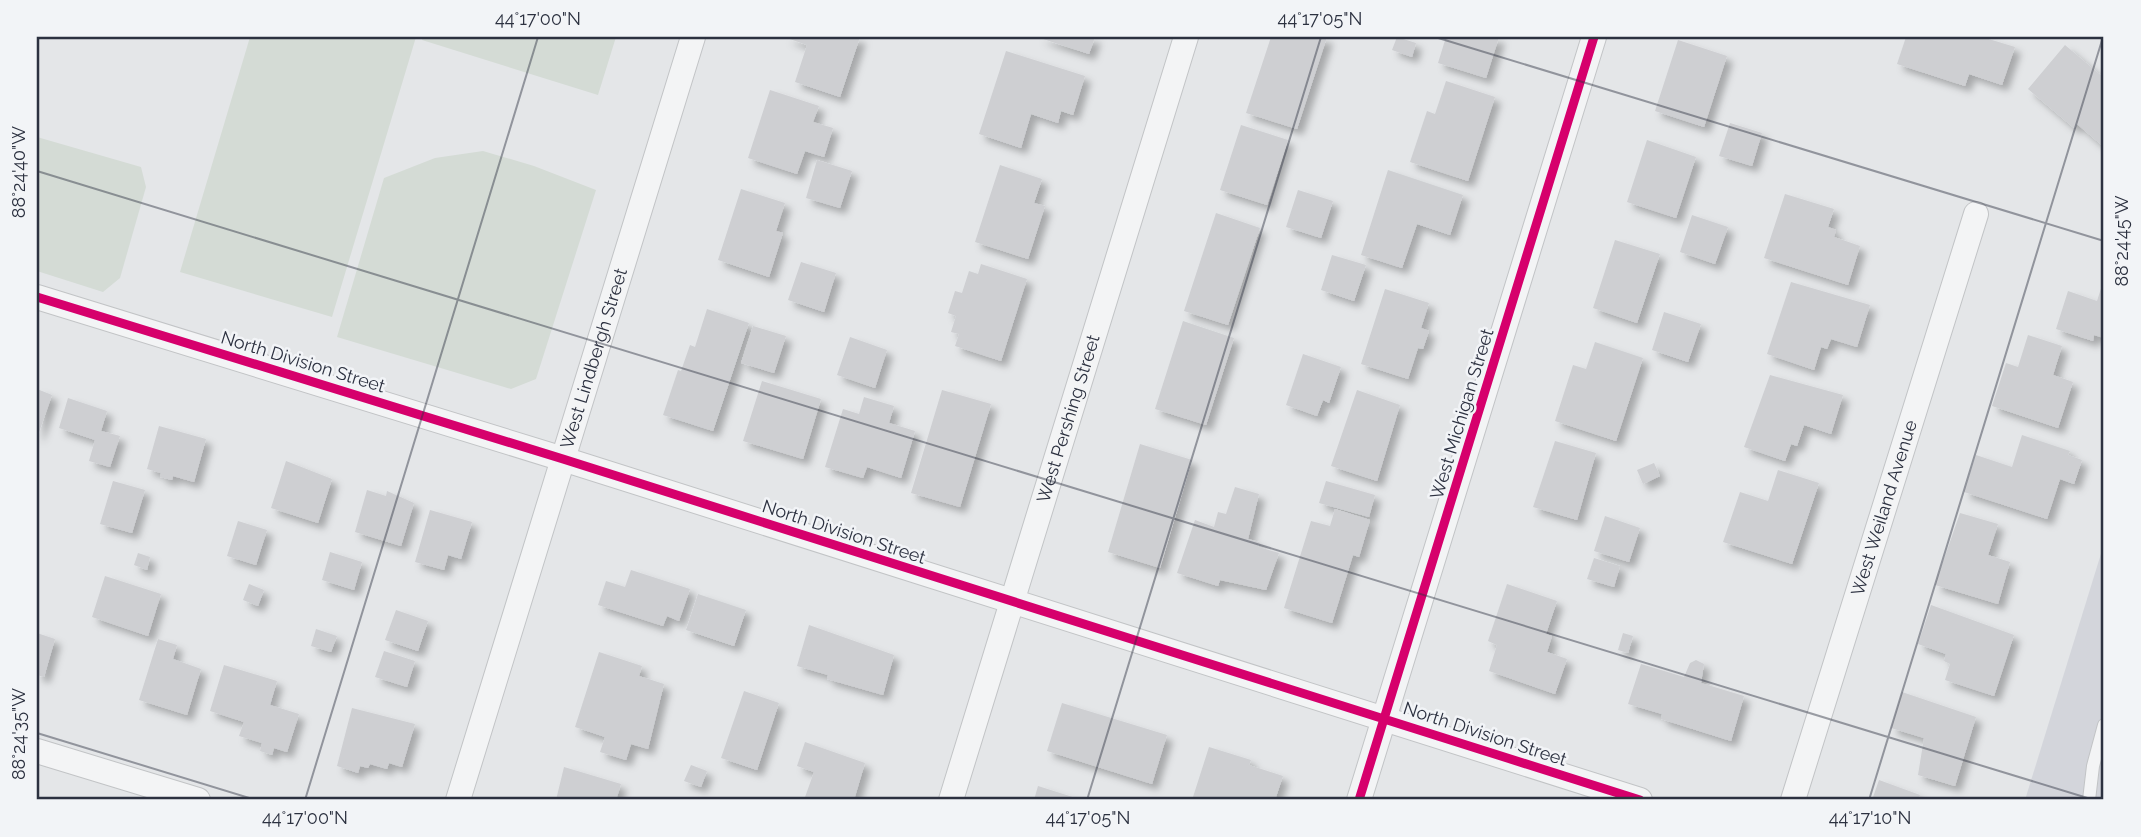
<svg xmlns="http://www.w3.org/2000/svg" width="2141" height="837" font-family="Raleway,sans-serif">
	<defs>
		<filter id="shadow"><feDropShadow dx="6" dy="6" stdDeviation="3.5" flood-color="#0004"/></filter>
	</defs>
	<rect width="100%" height="100%" fill="#e4e6e8"/>
	<!-- built -->
	<path fill="#d3d5db" d="M2104 544V800H2025Z"/>
	<!-- green -->
	<path fill="#d4dbd5" d="M250 37H416L332 317 180 272Z
		M423 37H616L598 95 422 40Z
		M37 137 141 167 146 187 120 278 103 292 37 271Z
		M483 151 534 166 596 190 536 379 511 389 337 337 384 178 435 158Z"/>
	<!-- building -->
	<path fill="#cecfd2" filter="url(#shadow)" d="M784 37H860L840 97 795 82 807 45Z
		M1037 37H1095L1089 54Z
		M1271 37H1327L1297 129 1246 113Z
		M1397 37 1416 43 1412 57 1392 50Z
		M1446 37H1499L1486 78 1438 63Z
		M1906 37H1982L2015 47 2002 85 1969 74 1965 86 1897 64Z
		M1678 40 1727 56 1704 127 1655 111Z
		M2065 45 2104 78V147L2077 124 2074 128 2028 89Z
		M1006 51 1085 76 1073 115 1061 111 1058 123 1031 114 1021 148 979 134Z
		M1446 81 1495 97 1468 181 1410 162 1427 111 1435 114Z
		M770 90 819 106 813 122 833 128 824 157 805 151 797 174 748 158Z
		M1730 123 1762 133 1752 166 1719 156Z
		M1241 125 1288 140 1267 205 1220 190Z
		M1647 140 1696 157 1676 218 1627 202Z
		M817 160 852 171 840 208 806 198Z
		M1000 165 1042 179 1034 203 1045 206 1028 259 975 242Z
		M1388 170 1463 195 1450 235 1417 224 1402 268 1361 255Z
		M741 189 785 203 776 231 783 233 769 277 718 260Z
		M1298 190 1333 201 1321 238 1286 227Z
		M1785 194 1834 209 1828 227 1836 230 1834 237 1860 246 1848 285 1764 258Z
		M1216 213 1260 228 1228 325 1184 311Z
		M1692 215 1728 227 1715 264 1680 252Z
		M1615 240 1660 254 1637 323 1593 308Z
		M1332 255 1366 265 1354 301 1321 290Z
		M801 262 836 273 824 312 788 300Z
		M981 264 1027 279 1001 361 955 346 959 334 951 332 956 316 948 313 955 291 962 293 969 271 978 274Z
		M2104 279V338L2094 335 2093 341 2056 329 2068 291 2097 301Z
		M1791 282 1870 305 1857 347 1831 339 1827 349 1821 347 1814 370 1767 354Z
		M1385 289 1429 303 1421 328 1429 331 1423 349 1418 348 1408 379 1361 364Z
		M707 309 749 323 713 431 663 415 678 370 681 371 690 345 695 347Z
		M1664 312 1701 324 1688 362 1652 350Z
		M1183 321 1234 338 1206 425 1155 409Z
		M753 326 786 336 774 373 741 363Z
		M2028 335 2062 346 2053 375 2073 382 2058 428 1992 406 2006 363 2018 367Z
		M850 337 887 350 875 388 837 375Z
		M1595 342 1643 358 1616 441 1555 421 1573 365 1586 369Z
		M1303 354 1341 367 1329 403 1323 400 1317 416 1286 405Z
		M1770 375 1843 395 1831 434 1804 425 1797 446 1791 444 1785 461 1744 447Z
		M762 381 821 399 803 459 743 441Z
		M37 389 52 395 37 438Z
		M942 390 991 404 960 507 911 493Z
		M1357 390 1400 405 1377 481 1331 466Z
		M864 397 894 406 889 423 915 431 901 478 867 467 863 478 825 467 843 409 859 414Z
		M68 398 107 411 101 431 120 436 110 467 89 461 95 440 59 428Z
		M159 426 206 439 194 482 173 476 172 480 160 477 161 473 147 469Z
		M2022 435 2070 451 2068 455 2082 460 2074 484 2060 479 2047 519 1964 492 1976 455 2012 467Z
		M1555 441 1596 453 1577 520 1533 507Z
		M1140 444 1192 460 1160 568 1108 552Z
		M286 461 332 479 318 523 271 508Z
		M1654 463 1660 476 1643 484 1637 470Z
		M1778 470 1819 483 1792 564 1723 542 1740 492 1768 501Z
		M113 481 145 490 132 533 100 524Z
		M1326 481 1375 495 1369 517 1319 503Z
		M1235 487 1259 494 1248 539 1259 542 1258 547 1279 553 1266 590 1220 580 1218 586 1177 573 1195 520 1214 527 1218 512 1226 514Z
		M367 490 386 496 387 491 414 503 401 546 355 532Z
		M1335 509 1370 520 1359 557 1353 555 1332 623 1284 608 1311 521 1330 526Z
		M430 510 472 522 461 559 448 555 444 570 415 562Z
		M1960 513 1998 524 1988 555 2010 562 1998 604 1935 585Z
		M1605 516 1640 528 1629 562 1594 551Z
		M238 521 267 530 256 565 227 556Z
		M330 552 362 562 354 590 322 580Z
		M138 553 150 557 147 570 134 565Z
		M1594 558 1620 566 1614 587 1587 579Z
		M631 570 690 589 679 621 667 616 663 626 598 605 606 581 625 587Z
		M105 576 161 594 148 636 92 617Z
		M249 584 264 590 258 606 243 600Z
		M1507 584 1557 601 1546 634 1552 636 1547 652 1567 659 1555 694 1489 671 1497 645 1488 641Z
		M698 594 746 610 734 646 686 630Z
		M1931 605 2014 635 1994 696 1945 680 1950 664 1944 661 1946 654 1918 644Z
		M396 610 428 621 418 651 385 640Z
		M809 625 894 655 883 695 827 679 828 675 797 666Z
		M316 629 337 636 331 652 311 646Z
		M37 633 55 639 44 677 37 675Z
		M1623 633 1633 636 1628 653 1618 650Z
		M158 639 177 645 173 659 201 669 187 715 139 700Z
		M384 651 415 661 407 687 375 677Z
		M599 652 642 666 639 676 664 684 648 749 631 744 626 760 600 752 605 737 575 727Z
		M1696 660 1704 664 1701 683 1744 696 1731 741 1661 719 1662 714 1628 704 1641 664 1684 677 1690 663Z
		M224 665 277 681 270 705 299 714 287 752 274 748 272 755 260 751 262 743 239 736 244 722 210 711Z
		M744 691 779 703 757 770 721 758Z
		M1902 692 1976 717 1955 786 1918 775 1924 738 1891 728Z
		M1062 703 1167 735 1152 784 1047 751Z
		M352 708 415 724 402 767 389 763 387 769 370 764 368 768 360 766 358 773 337 766Z
		M805 742 865 763 854 800H804L814 772 797 766Z
		M1209 747 1251 760 1249 765 1283 776 1275 800H1203L1193 797Z
		M691 765 707 771 701 787 684 781Z
		M564 767 621 784 616 800H556Z
		M1879 780 1920 795 1918 800H1872Z
		M1038 786 1082 800H1034Z"/>
	<g fill="none" stroke-linecap="round" stroke-linejoin="round">
		<defs>
			<path id="lane" d="M2089 800 2093 766 2104 725"/>
			<g id="street">
				<path d="M37 297 563 459 1640 800"/>
				<path d="M37 751 198 800"/>
				<path id="s1" d="M458 800 693 37"/>
				<path id="s2" d="M951 800 1186 37"/>
				<path d="M1359 800 1594 37"/>
				<path id="s3" d="M1793 800 1976 214"/>
			</g>
		</defs>
		<!-- lane casing -->
		<use href="#lane" stroke="#c2c4c6" stroke-width="14"/>
		<!-- street casing -->
		<use href="#street" stroke="#c2c4c6" stroke-width="26"/>
		<!-- lane -->
		<use href="#lane" stroke="#f3f4f5" stroke-width="12"/>
		<!-- street -->
		<use href="#street" stroke="#f3f4f5" stroke-width="24"/>
		<defs>
			<path id="cycleway" d="M37 297 563 459 1640 800
				M1359 800 1594 37"/>
		</defs>
		<!-- cycleway casing -->
		<use href="#cycleway" stroke="#f2f4f7" stroke-width="13"/>
		<!-- cycleway -->
		<use href="#cycleway" stroke="#d6006c" stroke-width="9"/>
	</g>
	<!-- ticks -->
	<path fill="none" stroke="#2c3140" stroke-width="2" stroke-opacity="0.45" d="M1435 37 2104 241M37 171 2094 800M37 733 256 800M305 800 538 37M1087 800 1321 37M1869 800 2103 37"/>
	<g text-anchor="middle" stroke-width="5" stroke-linejoin="round" paint-order="stroke">
		<!-- street labels -->
		<g font-size="18" fill="#2c3140" stroke="#f2f4f7">
			<text dy="6" stroke="none"><textPath href="#s1" startOffset="462">West Lindbergh Street</textPath></text>
			<text transform="translate(303 362) rotate(17)" y="6">North Division Street</text>
			<text transform="translate(1462 414) rotate(-73)" y="6">West Michigan Street</text>
			<text dy="6" stroke="none"><textPath href="#s2" startOffset="399">West Pershing Street</textPath></text>
			<text dy="6" stroke="none"><textPath href="#s3" startOffset="306">West Weiland Avenue</textPath></text>
			<text transform="translate(844 532) rotate(18)" y="6">North Division Street</text>
			<text transform="translate(1485 734) rotate(18)" y="6">North Division Street</text>
		</g>
	</g>
	<!-- border -->
	<rect width="2141" height="837" fill="none" stroke="#f2f4f7" stroke-width="77"/>
	<rect x="38" y="38" width="2064" height="760" fill="none" stroke="#2c3140" stroke-width="2.5"/>
	<g font-size="18" text-anchor="middle" fill="#2c3140">
		<text x="538" y="25">44°17'00"N</text>
		<text x="1320" y="25">44°17'05"N</text>
		<text transform="translate(19 172) rotate(-90)" y="6">88°24'40"W</text>
		<text transform="translate(2122 241) rotate(-90)" y="6">88°24'45"W</text>
		<text transform="translate(19 734) rotate(-90)" y="6">88°24'35"W</text>
		<text x="305" y="824">44°17'00"N</text>
		<text x="1088" y="824">44°17'05"N</text>
		<text x="1870" y="824">44°17'10"N</text>
	</g>
</svg>
